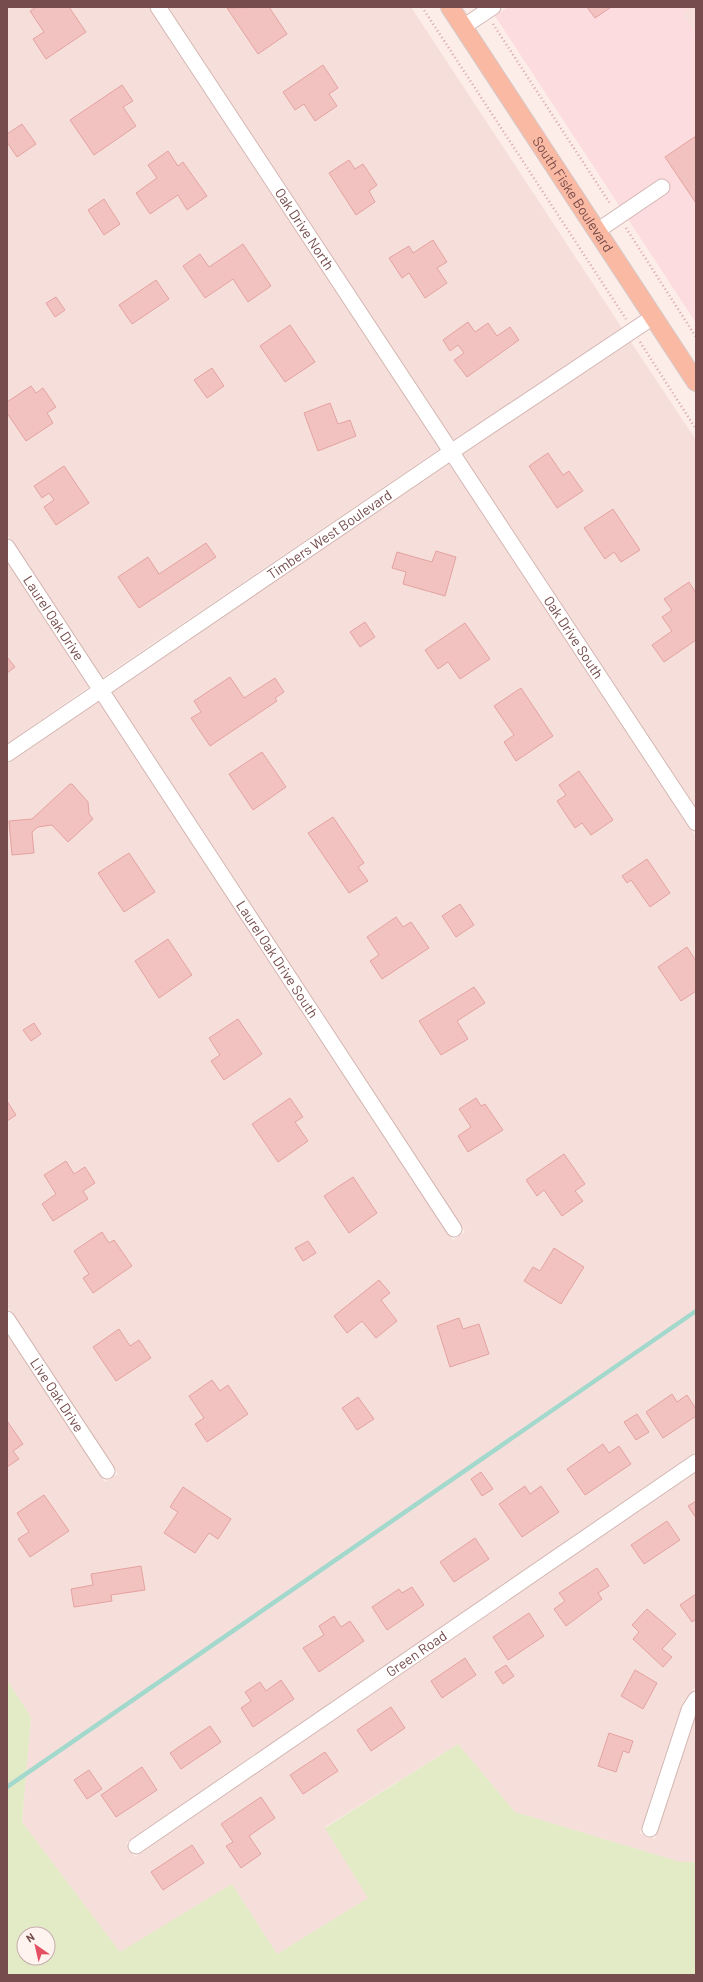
<svg xmlns="http://www.w3.org/2000/svg" width="703" height="1982" font-family="Barlow,sans-serif">
	<rect width="100%" height="100%" fill="#fcede8"/>
	<!-- residential -->
	<path fill="#f6dfda" d="M7 7H149L440 449 102 678 7 534Z
		M167 7H411L622 328 453 441Z
		M693 7H696V34L683 14Z
		M631 342 696 440V810L462 454Z
		M449 463 696 837V1452L126 1843 135 1857 696 1472V1686L681 1707 640 1833 655 1839 696 1714V1862H680L515 1812 458 1744 325 1827 368 1898 277 1954 232 1884 120 1953 22 1822 31 1717 7 1680V1333L105 1482 118 1474 7 1306V764L99 700 453 1240 465 1232 111 692Z
		M7 561 90 686 7 744Z"/>
	<!-- commercial -->
	<path fill="#fcdcde" d="M508 7H693L683 14 696 34V323L495 16Z"/>
	<!-- green -->
	<path fill="#e2eac6" fill-rule="evenodd" d="M7 1680 31 1717 22 1822 120 1952 232 1884 277 1954 368 1898 325 1828 458 1744 515 1812 680 1862H696V1975H7ZM24 1934H48V1958H24Z"/>
	<g fill="none" stroke-linecap="round" stroke-linejoin="round">
		<!-- stream -->
		<path stroke="#a3d8cd" stroke-width="4.5" d="M7 1787 696 1311"/>
	</g>
	<!-- building -->
	<path fill="#f2c2c0" stroke="#e4a2a0" d="M36 7H69L86 32 46 59 33 39 44 32 30 11Z
		M269 7 287 34 258 54 227 8Z
		M587 7H611L595 18Z
		M323 65 338 88 329 94 337 106 315 121 304 104 295 110 283 92Z
		M122 85 133 101 123 107 136 126 94 155 70 120Z
		M22 124 36 144 17 157 7 142V134Z
		M696 136V203L665 157Z
		M168 151 178 166 183 162 207 196 187 210 178 195 150 214 136 193 157 178 148 165Z
		M349 160 355 169 363 164 377 185 369 191 375 202 356 215 329 173Z
		M104 199 120 224 104 235 88 210Z
		M433 240 447 262 437 268 447 283 425 298 409 273 402 278 389 258 409 246 413 253Z
		M243 244 271 286 248 302 233 279 205 298 183 266 200 254 209 267Z
		M156 280 169 299 132 324 119 305Z
		M56 297 65 310 55 317 46 303Z
		M468 322 475 332 488 323 497 336 510 327 519 340 467 377 454 360 464 353 458 345 450 351 443 340Z
		M290 325 315 362 285 382 260 346Z
		M212 368 224 386 207 398 194 380Z
		M31 386 36 393 43 388 56 407 47 413 53 423 26 441 7 413V402Z
		M330 403 338 424 350 420 356 436 318 451 304 413Z
		M548 453 563 475 569 471 583 491 557 508 529 466Z
		M64 466 89 503 56 525 44 507 54 500 49 493 42 498 34 486Z
		M613 509 640 550 621 562 614 552 605 559 584 528Z
		M206 543 216 557 139 608 118 577 148 557 159 574Z
		M436 551 456 557 445 596 403 584 406 572 392 568 397 552 432 562Z
		M689 582 696 593V640L664 662 652 645 672 631 662 617 672 610 664 599Z
		M365 622 375 637 360 647 350 632Z
		M465 623 490 659 460 679 448 662 438 669 425 650Z
		M7 657 15 667 7 673Z
		M230 677 244 698 275 678 284 692 275 698 277 701 210 746 191 718 201 712 194 701Z
		M521 688 553 736 516 761 504 742 514 735 494 706Z
		M262 752 286 787 253 810 229 774Z
		M579 771 613 820 591 835 582 823 575 828 557 801 566 795 559 785Z
		M70 784H72L88 802 89 814 93 819 68 842 52 825 38 827 32 832 34 853 12 855 9 821 32 819Z
		M333 817 364 863 358 867 368 881 349 893 308 833Z
		M129 853 155 892 124 912 98 873Z
		M647 859 670 893 650 907 631 880 627 883 622 876Z
		M460 904 474 925 456 937 442 916Z
		M396 917 403 927 411 922 429 948 382 979 370 961 379 955 367 937Z
		M168 939 192 975 159 998 135 961Z
		M687 947 696 961V991L681 1001 658 967Z
		M474 987 485 1003 457 1021 468 1039 441 1055 419 1021Z
		M238 1019 262 1054 224 1080 211 1061 220 1055 209 1038Z
		M34 1023 41 1034 31 1041 23 1030Z
		M290 1098 303 1117 295 1122 308 1141 278 1162 252 1124Z
		M476 1098 481 1106 485 1104 503 1130 468 1152 458 1136 471 1127 459 1109Z
		M7 1101 16 1115 7 1121Z
		M564 1154 585 1184 575 1191 583 1201 562 1216 544 1190 537 1196 526 1180Z
		M66 1161 74 1174 85 1167 95 1183 83 1191 88 1199 53 1221 42 1204 56 1194 44 1175Z
		M353 1177 377 1213 349 1233 324 1196Z
		M102 1232 109 1243 114 1240 132 1266 93 1293 83 1278 89 1274 74 1251Z
		M308 1241 316 1253 303 1261 295 1248Z
		M554 1248 584 1267 561 1304 524 1281 533 1267 540 1271Z
		M379 1280 390 1293 381 1300 397 1321 376 1338 362 1321 347 1333 334 1316Z
		M459 1318 463 1329 479 1324 489 1354 450 1367 437 1326Z
		M119 1329 130 1346 139 1340 151 1358 116 1381 93 1347Z
		M212 1380 220 1391 228 1385 248 1414 207 1442 195 1424 204 1418 189 1396Z
		M672 1394 677 1402 687 1395 696 1409V1416L663 1438 646 1412Z
		M358 1397 374 1419 357 1430 342 1408Z
		M637 1414 649 1432 636 1440 624 1422Z
		M7 1421 23 1444 13 1451 19 1459 7 1467Z
		M603 1444 609 1453 619 1446 631 1464 585 1495 567 1469Z
		M481 1472 493 1489 482 1496 471 1479Z
		M525 1486 530 1494 541 1486 559 1512 522 1537 499 1504Z
		M183 1487 231 1519 218 1539 209 1533 195 1553 164 1533 178 1512 170 1507Z
		M44 1495 69 1531 30 1557 18 1539 29 1532 17 1513Z
		M696 1501V1518L688 1506Z
		M667 1521 680 1540 644 1564 631 1545Z
		M475 1538 489 1559 454 1582 440 1562Z
		M141 1566 145 1590 111 1595 112 1601 74 1607 71 1589 93 1585 91 1574Z
		M597 1568 609 1586 598 1593 602 1599 566 1626 554 1609 565 1601 559 1593Z
		M412 1587 424 1605 387 1630 372 1607 399 1589 402 1593Z
		M696 1594V1619L692 1622 680 1605Z
		M647 1609 676 1634 662 1649 672 1657 663 1667 633 1639 639 1632 632 1625Z
		M529 1613 544 1636 508 1660 493 1637Z
		M334 1616 341 1627 350 1621 364 1641 319 1672 303 1648 324 1635 319 1626Z
		M465 1658 476 1675 442 1698 431 1681Z
		M506 1665 514 1676 503 1684 495 1672Z
		M635 1670 657 1683 643 1709 621 1696Z
		M281 1680 294 1699 253 1727 241 1708 251 1701 245 1692 260 1682 266 1691Z
		M391 1707 405 1728 371 1751 357 1730Z
		M210 1726 221 1742 181 1769 170 1753Z
		M609 1733 633 1741 629 1753 623 1751 616 1772 598 1766Z
		M325 1752 338 1771 303 1794 290 1775Z
		M142 1767 157 1790 116 1817 101 1795Z
		M89 1770 102 1789 87 1799 74 1780Z
		M261 1797 275 1818 249 1836 261 1854 241 1868 226 1846 233 1842 221 1824Z
		M192 1845 204 1863 163 1890 151 1872Z"/>
	<g fill="none" stroke-linecap="round" stroke-linejoin="round">
		<defs>
			<g id="minor">
				<path id="s1" d="M158 7 696 823"/>
				<path d="M463 27 493 7"/>
				<path d="M597 231 662 187"/>
				<path id="s2" d="M7 547 454 1229"/>
				<path id="s3" d="M7 754 451 452 653 317"/>
				<path id="s4" d="M7 1319 107 1471"/>
				<path d="M650 1829 689 1710 696 1699"/>
				<path id="s5" d="M136 1846 696 1462"/>
			</g>
			<g id="major">
				<path id="s6" d="M450 7 696 382"/>
			</g>
		</defs>
		<!-- minor casing -->
		<use href="#minor" stroke="#d4b6b3" stroke-width="17"/>
		<!-- major casing -->
		<use href="#major" stroke="#d6c9c9" stroke-width="20"/>
		<!-- path -->
		<path stroke="#d7a4a3" stroke-width="2.5" stroke-dasharray="1 3" stroke-linecap="butt" d="M422 7 626 319
			M493 24 611 205
			M626 228 696 337
			M640 342 696 429"/>
		<!-- minor -->
		<use href="#minor" stroke="#fff" stroke-width="15"/>
		<!-- major -->
		<use href="#major" stroke="#fab9a2" stroke-width="18"/>
	</g>
	<g text-anchor="middle" stroke-width="3" stroke-linejoin="round" paint-order="stroke">
		<!-- street labels -->
		<g font-size="14" fill="#774c4c" stroke="#fff3ef">
			<text dy="5" stroke="none"><textPath href="#s6" startOffset="224">South Fiske Boulevard</textPath></text>
			<text dy="5" stroke="none"><textPath href="#s1" startOffset="266">Oak Drive North</textPath></text>
			<text dy="5" stroke="none"><textPath href="#s3" startOffset="390">Timbers West Boulevard</textPath></text>
			<text dy="5" stroke="none"><textPath href="#s2" startOffset="85">Laurel Oak Drive</textPath></text>
			<text dy="5" stroke="none"><textPath href="#s1" startOffset="755">Oak Drive South</textPath></text>
			<text dy="5" stroke="none"><textPath href="#s2" startOffset="493">Laurel Oak Drive South</textPath></text>
			<text dy="5" stroke="none"><textPath href="#s4" startOffset="91">Live Oak Drive</textPath></text>
			<text dy="5" stroke="none"><textPath href="#s5" startOffset="340">Green Road</textPath></text>
		</g>
	</g>
	<!-- border -->
	<rect width="703" height="1982" fill="none" stroke="#774c4c" stroke-width="16"/>
	<!-- north arrow -->
	<g transform="translate(36 1946) rotate(326)"><circle r="19" fill="#fff3ef" stroke="#c9b0ae"/>
	<path d="M0-3L7 15L0 10L-7 15Z" fill="#e54f64"/>
	<text y="-6" font-size="11" font-weight="bold" text-anchor="middle" fill="#774c4c">N</text>
	</g>
</svg>
